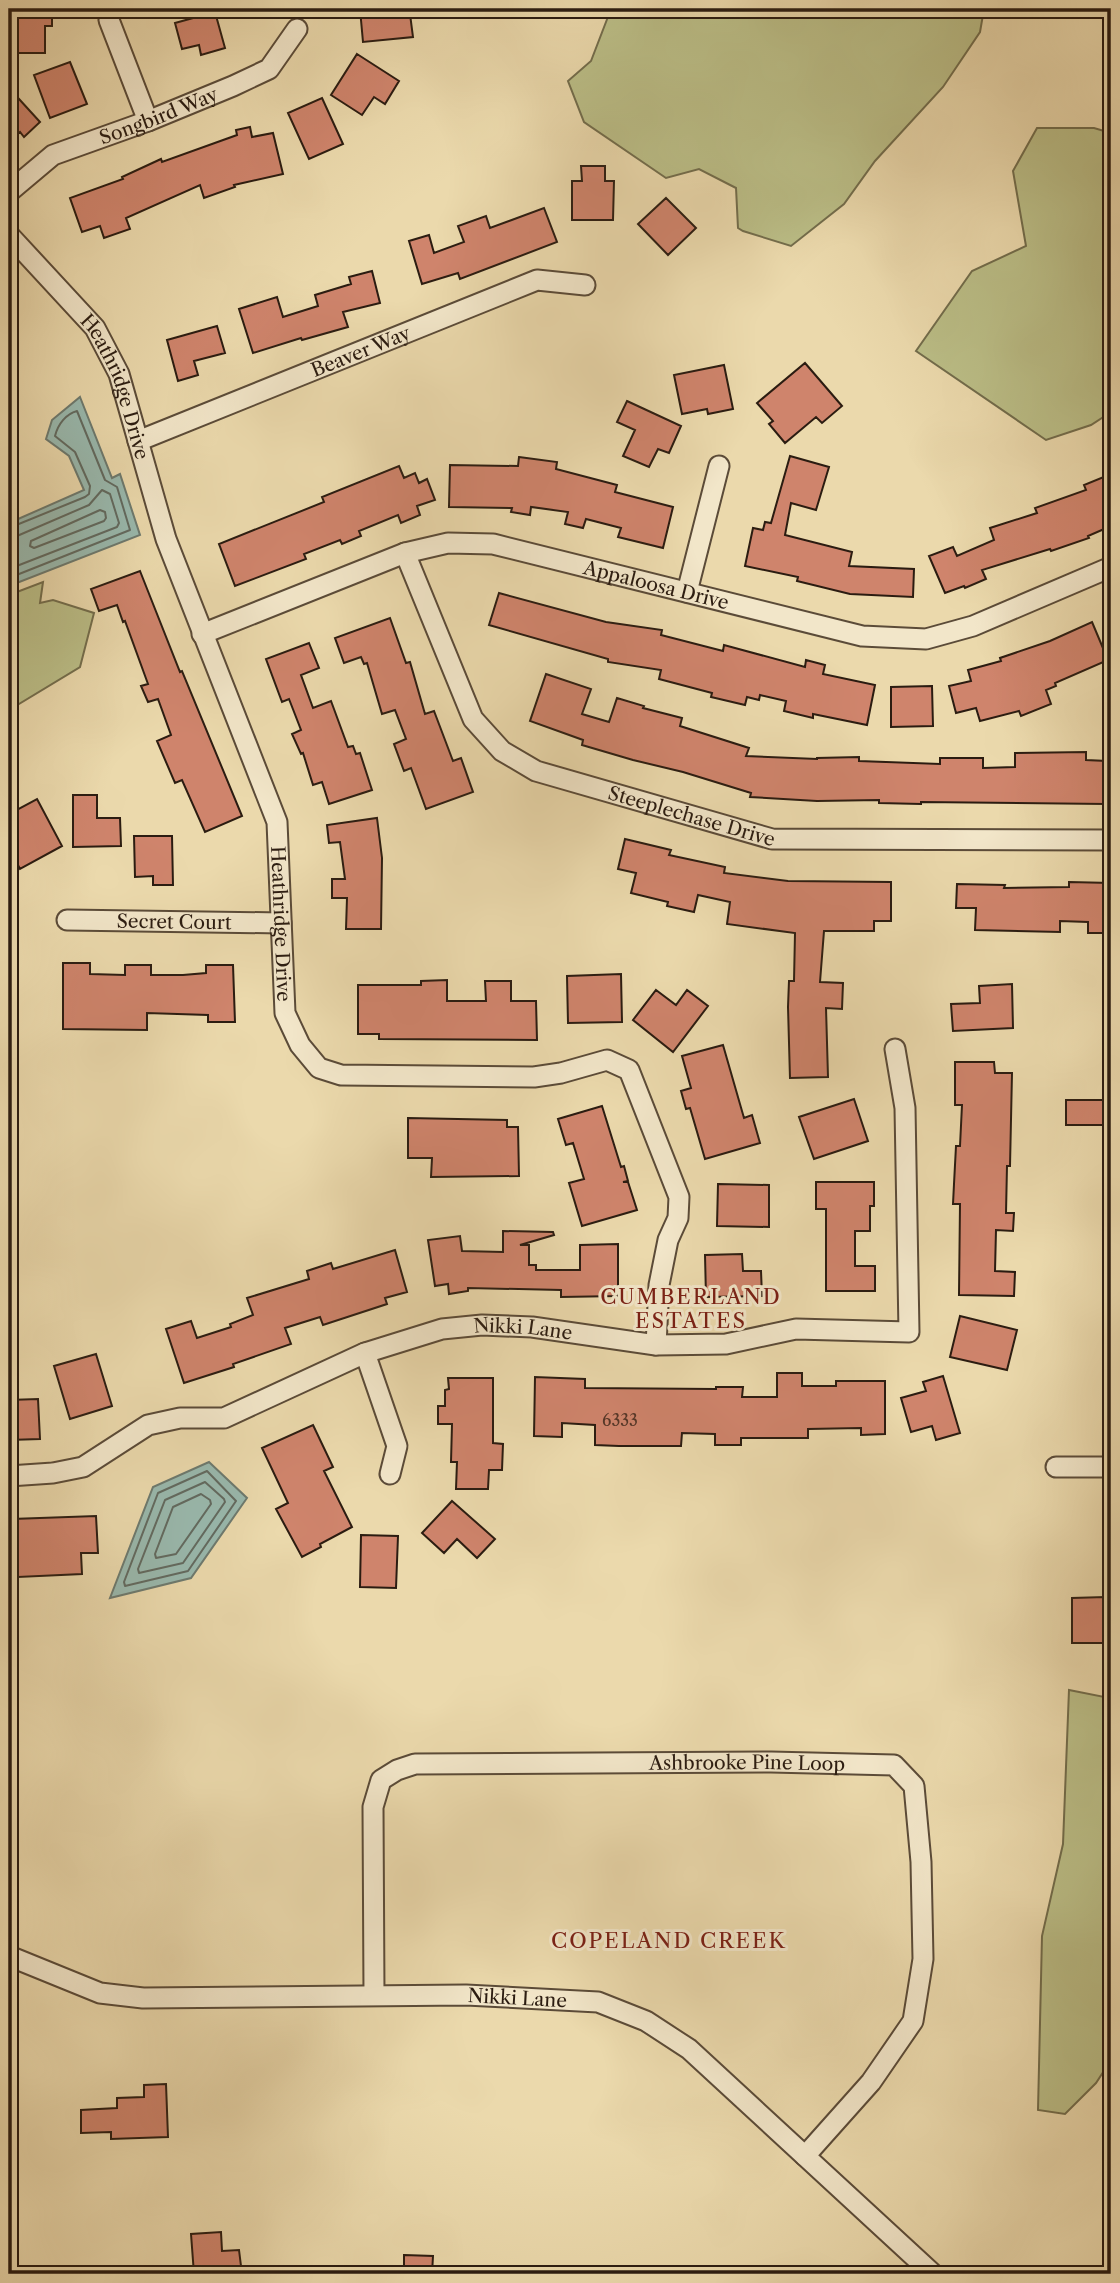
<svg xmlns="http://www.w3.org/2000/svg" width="1120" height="2283" font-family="'Libre Caslon Text',serif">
	<rect width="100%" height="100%" fill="#ebd9ac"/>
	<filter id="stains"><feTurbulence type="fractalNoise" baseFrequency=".00286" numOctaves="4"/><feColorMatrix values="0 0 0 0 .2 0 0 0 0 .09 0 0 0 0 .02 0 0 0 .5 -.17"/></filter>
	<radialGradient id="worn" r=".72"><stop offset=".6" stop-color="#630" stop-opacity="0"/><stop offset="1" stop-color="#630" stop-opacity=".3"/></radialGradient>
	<!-- green -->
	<path fill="#bbbe87" stroke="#736d4c" stroke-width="2" d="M611 9H984L980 32 943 87 875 161 844 204 791 246 743 231 738 228 736 188 699 169 666 178 584 122 568 81 591 61Z
		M1037 128H1094L1111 133V412L1091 425 1046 440 916 351 972 271 1026 246 1013 171Z
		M43 582 40 603 53 600 94 613 80 667 9 710V595Z
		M1111 1688V2060L1096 2083 1065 2114 1038 2110 1042 1936 1063 1844 1069 1690 1104 1697Z"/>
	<!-- water -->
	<path fill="#99b9ae" stroke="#6d7a6f" stroke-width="2" d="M80 397 112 478 120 474 140 535 9 586V523L84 490 69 456 46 439 52 420Z
		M209 1462 247 1498 191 1578 110 1598 153 1487Z"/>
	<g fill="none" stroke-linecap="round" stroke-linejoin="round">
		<!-- shore -->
		<path stroke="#626a60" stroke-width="2" d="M100 510 105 512 106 518 104 521 34 548 30 546 31 541Z
			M9 528 85 497 89 494 90 486 75 452 55 436C58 424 66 414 77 411L105 480 117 487 130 530 9 578
			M9 537 17 536 89 505 102 490 110 494 119 523 117 527 9 569
			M207 1471 236 1501 188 1571 125 1586 124 1582 158 1493Z
			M205 1482 224 1499 225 1502 183 1563 139 1573 138 1569 165 1500Z
			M201 1494 210 1500 211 1504 176 1554 156 1558 155 1554 173 1507Z"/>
	</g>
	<!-- building -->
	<path fill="#cf846c" stroke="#2b1c11" stroke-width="2" d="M9 9H52V26H45V53H14L15 29H9Z
		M360 9H395L396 15 410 14 413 37 363 42Z
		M215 12 225 48 201 55 199 45 182 49 175 23Z
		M357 54 399 81 385 104 374 97 362 115 331 95Z
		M70 62 87 104 50 118 34 75Z
		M9 88 40 122 24 137 20 132 9 142Z
		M322 98 343 144 309 159 288 113Z
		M250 127 252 137 273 133 283 174 234 185 235 187 204 198 200 185 126 218 130 229 104 238 100 226 82 232 70 198 123 179 122 177 161 159 162 162 237 135 236 130Z
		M581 166H605V181H614L613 220H572V181H582Z
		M666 198 696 228 668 255 638 224Z
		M544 208 557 242 460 279 458 273 422 284 409 241 429 235 434 253 464 242 458 226 486 216 490 228Z
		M372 271 380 303 343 312 348 327 302 340 301 338 253 353 239 309 277 297 283 317 318 306 315 295 351 284 349 277Z
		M217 326 225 353 194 361 198 375 178 381 167 340Z
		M805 363 842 406 822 423 816 417 785 443 769 424 773 421 757 403Z
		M724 365 733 409 708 414 707 409 682 414 674 375Z
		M627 401 681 426 669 453 658 449 649 467 623 456 635 430 617 422Z
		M790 456 829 467 816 510 791 503 785 535 852 552 849 566 914 569 913 597 850 594 797 581 798 577 745 566 753 528 763 530 765 522 771 523Z
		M519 457 557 462 556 469 617 485 615 492 673 507 663 548 618 537 621 528 586 519 583 528 565 524 568 512 531 507 530 515 511 512 512 508 449 507 450 465 518 466Z
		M399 466 404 478 415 473 419 483 427 479 435 500 417 506 420 515 401 523 398 515 359 531 361 536 342 544 340 540 304 554 306 559 235 586 219 544 324 502 322 497Z
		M1111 474V526L1088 536 1089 538 1051 551 1050 549 982 570 986 579 965 588 964 586 945 593 929 556 953 547 957 556 994 540 990 528 1037 513 1035 508 1086 490 1084 485Z
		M140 571 180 672 182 671 242 816 205 832 182 780 175 783 157 741 171 735 158 699 148 702 141 686 148 684 125 621 123 622 117 605 99 611 91 589Z
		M499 593 606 622 662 630 661 635 723 651 724 645 805 667 806 660 825 665 823 674 875 685 867 725 813 714V718L784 711 786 701 760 695 759 700 747 697 745 705 711 697 712 693 659 679 661 670 608 662V659L489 625Z
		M390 618 406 663 410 662 425 714 434 711 453 761 461 758 473 792 426 809 411 768 404 771 394 744 406 739 395 710 382 714 367 663 364 664 361 657 344 663 335 638Z
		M1092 622 1108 660 1055 683 1056 686 1046 690 1051 704 1021 716 1019 711 980 721 976 708 956 713 949 686 971 681 968 670 1001 661 1000 658 1050 641Z
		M309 643 319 668 301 675 313 708 331 701 348 747 353 746 356 754 360 753 372 790 329 804 322 782 313 785 303 753 301 754 292 734 301 730 289 699 282 702 266 659Z
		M546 674 591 689 582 714 609 722 617 698 644 706 643 708 682 718 680 726 749 748 746 756 817 759V758L859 757V761L940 764V758H983V768L1015 767V753L1086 752V760L1107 761 1106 804 921 802V804L879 803V800L817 801 750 797 751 793 683 772 633 760 582 745 583 740 530 721Z
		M932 686 933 726 891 727V687Z
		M73 795H97V818H120L121 846 73 847Z
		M37 799 62 846 20 869 9 848V814Z
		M377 818 382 858 381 929H346L347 898H332V879H345L340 842 329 843 327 825Z
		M134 836H172L173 885H153V876L135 877Z
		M625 839 671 850 669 855 725 867 724 873 788 881 891 882V921H874V931H824L820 982 843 983 842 1009 826 1008 828 1077 790 1078 788 1007 789 981H794L795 933 727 924 730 902 698 895 694 912 667 906 668 902 631 893 636 873 618 869Z
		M1069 882 1111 883V933H1088V922L1060 921V932L975 930 976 908H956L957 884 1005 885 1004 888 1069 887Z
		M63 963H90V974L125 975V965H151V975H183L206 973V965H233L235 1022H208V1015L147 1013V1030L63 1029Z
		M621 974 622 1022 568 1023 567 976Z
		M447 980V1001H486L485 981H511V1001H536L537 1040 379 1039V1034H358V985H421V981Z
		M1012 984 1013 1028 953 1031 951 1004 980 1003 979 986Z
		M656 990 676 1005 687 990 708 1006 673 1052 633 1020Z
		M723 1045 744 1118 752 1115 760 1143 705 1159 690 1108 686 1109 681 1091 691 1088 682 1056Z
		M955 1062H994L995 1073H1012L1010 1166H1007L1006 1213H1014L1013 1231 996 1230 995 1271 1015 1272 1014 1296 959 1295 960 1204H953L954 1184 956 1146H960L962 1105H955Z
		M854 1099 868 1141 814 1159 799 1117Z
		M1066 1100H1111V1125H1066Z
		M602 1106 621 1167 624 1166 628 1181 623 1182H628L637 1210 582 1226 569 1183 584 1179 573 1143 566 1145 558 1119Z
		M408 1118 507 1120V1127H518L519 1176 431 1177 432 1158H408Z
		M816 1182H874V1206H870V1231H855V1266H875V1291H826V1209H816Z
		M718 1184 769 1185V1227L717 1226Z
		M503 1231 553 1232 554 1235 520 1245H529V1265H536V1270H580V1245L618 1244V1296L561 1297V1290L468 1288V1291L449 1294 448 1284 435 1286 428 1240 460 1236 462 1251 503 1252Z
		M395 1250 407 1292 385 1298 387 1304 323 1325 320 1317 285 1328 291 1344 233 1364 234 1367 184 1383 166 1329 191 1321 197 1338 231 1327 230 1324 253 1315 247 1298 309 1279 307 1271 331 1263 333 1269Z
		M742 1254 743 1271H761L762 1296 706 1297 705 1255Z
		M960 1316 1017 1330 1007 1370 950 1357Z
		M96 1354 112 1406 70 1419 54 1366Z
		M777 1373H802V1386H836V1381H885V1434L861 1435V1428L808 1429V1438H741V1445H715V1434L682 1433 681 1446H619L595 1445V1425L562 1423V1437L534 1436 535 1377 585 1379V1388L716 1389V1387H743L742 1397H777Z
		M943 1376 960 1433 936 1440 932 1426 911 1432 901 1398 926 1391 923 1382Z
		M448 1378H493V1443L503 1444 502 1470H489L488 1489H456L457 1462H451L452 1424H438V1406H445V1390L449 1389Z
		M38 1399 40 1439 9 1440V1400Z
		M313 1425 333 1467 324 1471 352 1527 320 1544 321 1547 302 1557 276 1509 288 1503 262 1448Z
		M452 1501 495 1539 477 1558 457 1539 444 1553 422 1533Z
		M96 1516 98 1553H81L82 1574 18 1577V1569H9V1530H13L12 1519Z
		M361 1535 398 1536 396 1588 360 1587Z
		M1105 1597V1614H1111V1643H1072V1598Z
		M166 2084 168 2137 111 2139V2132L81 2133V2110L117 2108V2098L144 2097V2085Z
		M221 2232 222 2251 239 2250 242 2274H194L191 2234Z
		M404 2255 433 2256 432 2274 404 2273Z"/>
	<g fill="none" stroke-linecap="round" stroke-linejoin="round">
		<defs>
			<g id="street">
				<path d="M109 20 148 121"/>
				<path id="s1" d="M9 192 53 155 148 121 233 86 269 69 297 29"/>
				<path id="s2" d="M9 235 95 328 119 374 166 539 277 822 285 1013 300 1045 319 1068 341 1075 534 1077 561 1073 607 1060 629 1070 679 1197 678 1218 668 1240 659 1285 656 1345"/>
				<path id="s3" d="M138 441 537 280 585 285"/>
				<path id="s4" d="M405 553 473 719 502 751 536 771 772 839 1111 840"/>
				<path d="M687 592 719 466"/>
				<path id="s5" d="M202 634 405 553 448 543 493 544 862 636 926 639 973 626 1111 567"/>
				<path id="s6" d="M67 920 281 923"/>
				<path d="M365 1353 397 1446 390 1474"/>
				<path d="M1056 1467H1111"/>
				<path id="s7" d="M9 1476 53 1473 83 1467 148 1425 180 1418H224L365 1353 442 1329 482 1325 532 1327 656 1345 726 1344 796 1329 909 1332 905 1108 895 1049"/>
				<path id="s8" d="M9 1956 100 1993 143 1998 466 1995 598 2002 646 2021 689 2049 933 2274"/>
				<path id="s9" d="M374 1995 373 1807 381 1780 397 1770 415 1764 771 1762 894 1765 914 1786 921 1862 923 1959 913 2021 871 2082 805 2156"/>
			</g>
		</defs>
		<!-- street casing -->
		<use href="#street" stroke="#5b4b38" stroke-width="23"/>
		<!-- street -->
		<use href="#street" stroke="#f2e6c9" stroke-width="19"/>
	</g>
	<g text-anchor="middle" stroke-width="6" stroke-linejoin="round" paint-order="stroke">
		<!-- number labels -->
		<g font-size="16" fill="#543628">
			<text x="620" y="1426">6333</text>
		</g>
		<!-- street labels -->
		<g font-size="19" fill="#2b1c11" stroke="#f2e6c9">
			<text dy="7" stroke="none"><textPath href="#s1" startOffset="170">Songbird Way</textPath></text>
			<text dy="7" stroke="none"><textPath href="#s3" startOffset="240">Beaver Way</textPath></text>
			<text dy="7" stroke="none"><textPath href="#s2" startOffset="189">Heathridge Drive</textPath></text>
			<text dy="7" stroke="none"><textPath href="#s5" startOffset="476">Appaloosa Drive</textPath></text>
			<text dy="7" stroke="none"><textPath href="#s4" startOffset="424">Steeplechase Drive</textPath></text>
			<text dy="7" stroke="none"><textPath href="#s6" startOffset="107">Secret Court</textPath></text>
			<text dy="7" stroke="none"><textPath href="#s2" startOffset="756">Heathridge Drive</textPath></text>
			<text dy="7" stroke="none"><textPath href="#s7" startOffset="546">Nikki Lane</textPath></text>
			<text dy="7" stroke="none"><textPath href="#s9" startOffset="586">Ashbrooke Pine Loop</textPath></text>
			<text dy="7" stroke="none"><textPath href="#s8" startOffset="516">Nikki Lane</textPath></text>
		</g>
		<!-- neighbourhood labels -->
		<g font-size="21" letter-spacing="2" fill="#7a1f14" stroke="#f2e6c9">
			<text x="691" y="1304">CUMBERLAND<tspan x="691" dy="24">ESTATES</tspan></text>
			<text x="669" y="1948">COPELAND CREEK</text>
		</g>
	</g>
	<!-- margin -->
	<rect width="1120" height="2283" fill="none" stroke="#ebd9ac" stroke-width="35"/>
	<rect x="10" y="10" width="1099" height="2262" fill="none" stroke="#2b1c11" stroke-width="3.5"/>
	<rect x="18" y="18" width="1085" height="2248" fill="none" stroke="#2b1c11" stroke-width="2"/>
	<rect width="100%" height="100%" filter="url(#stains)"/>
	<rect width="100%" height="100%" fill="url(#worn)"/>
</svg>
